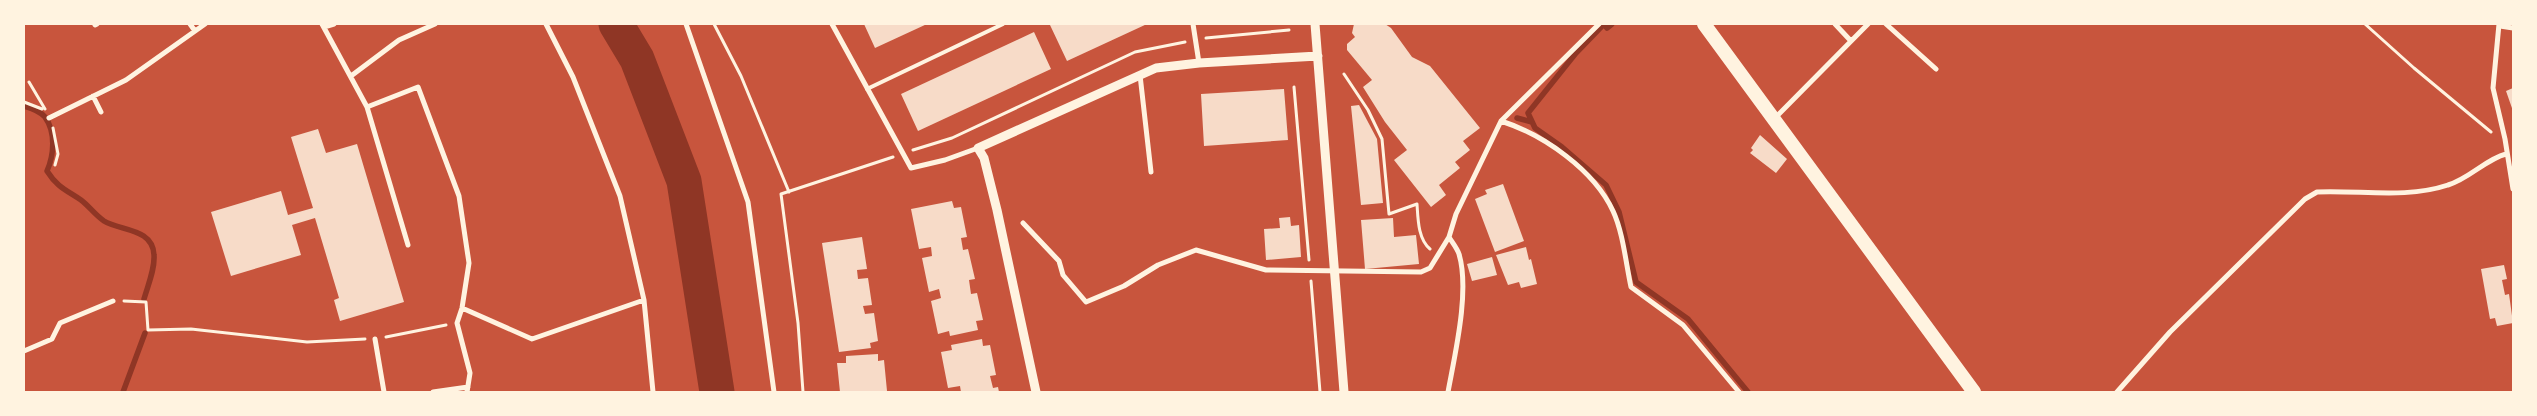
<svg xmlns="http://www.w3.org/2000/svg" width="2537" height="416" font-family="Signika,sans-serif">
	<rect width="100%" height="100%" fill="#c8553d"/>
	<g fill="none" stroke-linecap="round" stroke-linejoin="round">
		<!-- stream -->
		<path stroke="#8f3625" stroke-width="5.5" d="M1612 24 1607 28 1604 24 1576 53 1528 113 1535 128 1562 147 1606 185 1619 212 1636 282 1688 319 1748 392
			M24 106C31 108 40 111 45 117 56 132 54 155 47 171 57 187 66 190 81 200 89 206 95 215 104 221 120 231 153 228 154 255 155 269 148 285 144 299
			M1517 118 1532 122
			M123 392 145 333"/>
		<!-- river -->
		<path stroke="#8f3625" stroke-width="35" d="M616 24 637 59 684 181 717 392"/>
	</g>
	<!-- building -->
	<path fill="#f7dbc8" d="M864 24H927L875 48Z
		M1051 24H1147L1067 61 1050 25Z
		M1354 24H1385L1391 28 1412 57 1430 66 1480 128 1463 141 1470 150 1455 162 1460 168 1439 185 1446 195 1431 207 1394 160 1407 150 1385 122 1363 87 1372 80 1347 50V44L1355 37 1352 33Z
		M1034 32 1051 69 918 131 901 94Z
		M2513 88V111L2506 91Z
		M1284 89 1288 140 1204 146 1201 94Z
		M1359 105 1377 139 1383 203 1361 205 1351 106Z
		M318 129 326 153 357 144 404 302 340 321 334 300 339 298 315 218 292 225 301 255 231 276 211 212 281 191 288 215 313 208 291 137Z
		M1760 135 1787 159 1776 173 1750 153 1753 150 1751 148Z
		M1503 184 1524 241 1495 252 1475 199 1487 194 1485 190Z
		M952 201 954 208 961 207 967 237 961 238 963 250 968 249 975 279 969 280 971 294 977 293 983 320 976 321 978 330 950 336 949 331 938 334 931 301 941 298 939 289 929 292 922 258 932 256 931 247 919 249 911 209Z
		M1290 217 1291 226 1299 225 1301 257 1266 260 1264 229 1280 228 1279 218Z
		M1393 218 1394 237 1416 235 1419 264 1365 269 1361 220Z
		M862 237 867 269 857 270 858 279 868 278 872 305 863 306 865 314 874 313 878 341 870 343 871 348 839 352 822 243Z
		M1526 247 1529 260 1531 259 1537 284 1521 288 1519 282 1508 285 1496 255Z
		M1492 257 1497 275 1472 281 1467 264Z
		M2504 265 2507 279 2502 280 2505 295 2509 294 2513 323 2497 326 2495 318 2490 319 2481 269Z
		M982 339 983 346 990 345 996 375 990 376 993 388 998 387 999 392H961L960 386 948 388 941 352 952 350 951 345Z
		M878 354V361L884 360 887 391 840 392 837 363H846V356Z"/>
	<g fill="none" stroke-linecap="round" stroke-linejoin="round">
		<!-- path -->
		<path stroke="#fff3e0" stroke-width="3" d="M714 24 741 76 789 192
			M2365 24 2414 68 2491 132
			M1206 38 1289 30
			M1344 74 1368 110 1382 139 1389 214 1417 204C1418 219 1418 239 1430 249
			M29 82 45 109
			M1294 87 1309 260
			M24 102 42 109
			M53 128 58 154 55 165
			M913 150 952 138 1135 52 1185 42
			M1311 281 1320 392
			M124 301 146 302 148 330 191 329 307 342 365 339
			M386 337 446 325
			M803 392 798 323 781 194 893 157"/>
		<!-- service -->
		<path stroke="#fff3e0" stroke-width="4" d="M867 89 1003 24"/>
		<!-- minor -->
		<path stroke="#fff3e0" stroke-width="5" d="M190 24 195 31
			M322 24 367 107 418 87 459 196 469 263 462 308 457 323 470 373 467 392
			M546 24 573 77 620 196 644 300 653 392
			M686 24 748 202 774 392
			M832 24 911 168 945 160 978 148
			M1193 24 1199 63
			M1835 24 1850 40
			M1886 24 1936 69
			M2499 24 2493 88 2505 139 2513 189
			M95 25 97 24
			M2500 26 2513 28
			M324 27 334 24
			M1140 75 1151 172
			M351 76 399 40 435 24
			M93 96 101 112
			M367 107 408 245
			M49 118 126 80 205 24
			M1774 119 1868 24
			M1501 121C1544 135 1594 170 1613 211 1623 232 1626 264 1631 287L1683 325 1739 392
			M1023 223 1059 261 1063 275 1086 302 1124 286 1158 265 1196 250 1266 270 1421 272 1430 268 1449 237
			M462 308 532 339 644 300
			M375 339 384 392
			M24 351 52 339 60 323 113 301
			M433 392 468 387
			M1448 392C1455 354 1470 291 1459 254 1457 248 1452 242 1449 237L1456 214 1501 121 1599 24
			M2117 392 2170 332 2305 199 2317 192C2361 190 2406 199 2448 185 2469 179 2486 159 2506 154"/>
		<!-- tertiary -->
		<path stroke="#fff3e0" stroke-width="9" d="M1315 24 1344 392
			M1036 392 997 210 984 158 978 148 1156 68 1199 63 1318 56"/>
		<!-- trunk -->
		<path stroke="#fff3e0" stroke-width="14" d="M1704 24 1974 392"/>
	</g>
	<!-- border -->
	<rect width="2537" height="416" fill="none" stroke="#fff3e0" stroke-width="50"/>
</svg>
